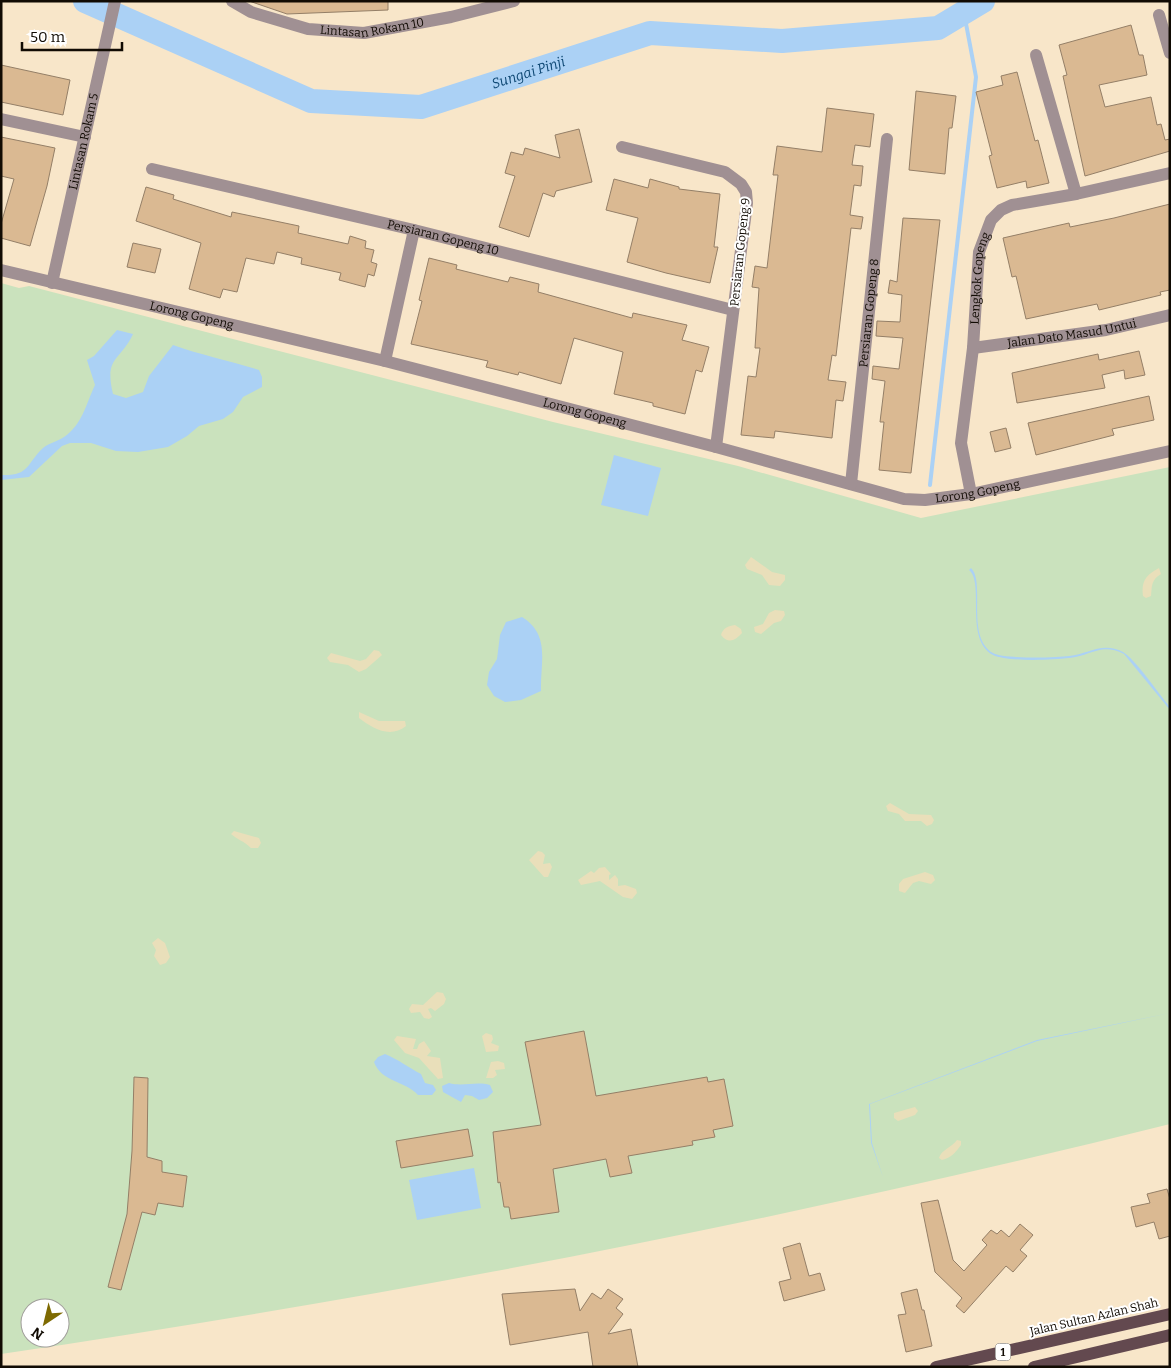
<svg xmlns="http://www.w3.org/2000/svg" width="1171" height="1368" font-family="Bitter,serif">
	<rect width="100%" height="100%" fill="#f8e6c9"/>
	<!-- green -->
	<path fill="#cae2bd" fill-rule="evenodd" d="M1 283 19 288 29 286 553 422 738 466 921 518 1170 467V1124C785 1220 394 1296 1 1354ZM30 1308H60V1338H30Z"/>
	<!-- sand -->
	<path fill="#e9dfba" d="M751 557 772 572 785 575V580L780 586 769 585 762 575 747 569 745 565Z
		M1159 568 1161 574C1151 580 1152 586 1151 596L1146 598 1143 596C1141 581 1146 575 1159 568Z
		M775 610 784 611 785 615 781 621 774 623 761 634 755 632 754 627 763 624 769 613Z
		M735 625 741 629 742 633C735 641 728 644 721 635 723 628 728 626 735 625Z
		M374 650 379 651 382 655 366 669 359 672 348 665 330 662 327 658 331 653 360 661 366 659Z
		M359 712 379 721H405L406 726C390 739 372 728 359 718Z
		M890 803 909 814 931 815 934 820 932 824 927 826 921 821H905L899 814 888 811 886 806Z
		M234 831 259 838 261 843 258 848H251C244 841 238 840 231 834Z
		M538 851 542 852 545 855 543 864 550 863 552 867 548 877H544L529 860Z
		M605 867 611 874 609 875V880L615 875 618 879V886L625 885 636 889 637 893 632 899 623 897 600 881 581 885 578 880 591 871 594 873 599 868Z
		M925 872 933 875 935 880 931 884 919 881 913 883 905 893 899 891V884L903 879Z
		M158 938 165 943 170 957 166 963 160 965 154 956 156 950 152 943Z
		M437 992 443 993 446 999 444 1004 435 1011 431 1008 428 1009 432 1017 429 1019 424 1018 420 1012 411 1013 409 1009 412 1004 423 1005Z
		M486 1033 492 1035 493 1039 491 1043 499 1046 498 1051 486 1052 482 1036Z
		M397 1036 416 1039 413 1049H417L419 1044 424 1041 431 1051 427 1056 440 1058 443 1078 438 1079 419 1058 405 1053 394 1040Z
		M498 1061 504 1063 505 1069 495 1070 497 1075 493 1078H486L491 1062Z
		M915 1107 918 1111 915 1115 898 1121 894 1118V1113Z
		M957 1140 961 1141V1145C956 1152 951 1158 942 1160L939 1158C941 1150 952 1147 957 1140Z"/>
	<!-- water -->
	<path fill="#abd1f5" d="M117 330 133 334C120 362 104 356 113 394L126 398 143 392 149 376 173 345C201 355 230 361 259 370L262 377V387L243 397 233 412 223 419 199 426 187 436 168 447 138 452 116 451 91 443H70L62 446 29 477 1 480V475C30 476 26 464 43 448 49 443 58 441 64 437 82 425 86 404 95 385L87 360 94 356Z
		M614 455 661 468 648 516 601 505Z
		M971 568C986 582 965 637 993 653 1003 659 1055 658 1069 656 1088 654 1103 641 1123 652 1135 659 1159 694 1170 707V710L1124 654C1101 642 1091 656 1069 658 1052 660 1008 662 993 655 964 639 985 583 969 570Z
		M522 617C551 635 540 663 541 691L521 700 505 702 494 696 487 685 489 672 497 659 500 635 506 622Z
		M1170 1013 1037 1041 870 1104 872 1143 883 1177 871 1143 869 1104 1037 1040Z
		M385 1054C399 1060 408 1067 421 1074L425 1083 433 1085 436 1090 432 1095H418C406 1081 381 1082 374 1062L378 1057Z
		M449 1083C463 1087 476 1081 490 1085L493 1092 487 1098 479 1100 472 1096 465 1095 461 1102 443 1092 442 1086Z
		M474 1168 481 1208 417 1220 409 1180Z"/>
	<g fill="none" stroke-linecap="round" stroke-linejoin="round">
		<!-- stream -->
		<path stroke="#abd1f5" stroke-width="4" d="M930 485 976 77 964 13"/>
		<!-- river -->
		<path stroke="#abd1f5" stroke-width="24" id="s1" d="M85 1 311 101 421 107 650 33 782 41 938 28 983 1"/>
	</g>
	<!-- building -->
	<path fill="#dab992" stroke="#947f67" d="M249 1H388V10L287 14Z
		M1131 25 1139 55H1143L1147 75 1099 85 1105 107 1151 97 1157 125 1161 124 1165 140 1170 139V151L1085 176 1063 76 1067 75 1059 45Z
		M1 65 70 80 63 115 1 102Z
		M1017 72 1035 141 1038 140 1049 183 1027 188 1026 181 997 188 989 156 992 155 976 92 1003 85 1001 76Z
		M916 91 956 96 952 128H949L945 174 909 170Z
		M827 108 874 114 870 147 855 145 852 165 863 166 861 186 854 185 850 215 863 217 861 229 851 228 836 356 832 355 828 380 846 382 843 401 836 400 832 438 775 431 774 438 741 435 748 376 756 377 760 348H755L759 288 752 287 755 266 767 268 778 175H773L777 146 822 152Z
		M579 129 592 182 556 191 554 197 543 193 529 237 499 227 515 176 505 173 511 152 523 155 525 148 560 158 555 135Z
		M1 137 55 148 47 186 30 246 1 238V224L14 179 1 176Z
		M614 179 648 188 650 179 679 187V189L720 194 714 247H718L710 283 666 273 627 262 638 218 606 210Z
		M146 187 174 195 173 199 231 217 232 212 299 226 298 233 348 244 350 236 366 241 365 248 374 250 371 262 377 264 374 276 368 274 365 287 339 280 341 273 301 264 302 258 277 252 274 264 246 258 237 292 223 289 220 298 189 289 201 243 136 221Z
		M1170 204V290L1160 292 1161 295 1099 310 1097 304 1026 319 1016 276 1012 277 1003 238 1069 223 1070 227 1114 218Z
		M903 218 940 220 911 473 879 470 884 422H880L885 381 872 379 873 366 899 369 903 338 876 336 877 321 900 322 902 295 888 293 890 280 897 282Z
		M133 243 161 249 155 273 127 267Z
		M429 258 457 265 456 269 508 282 510 277 539 284 538 292 632 318 633 313 687 325 682 340 709 347 702 372 696 370 685 414 653 406V403L614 394 623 352 574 338 561 384 519 372 518 375 486 367 488 361 411 344 422 301 419 300Z
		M1139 351 1145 375 1125 379 1124 370 1102 375 1105 388 1017 403 1012 373 1098 354 1099 360Z
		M1149 396 1154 420 1112 429 1114 435 1036 455 1028 423Z
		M1006 428 1011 448 995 452 990 432Z
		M584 1031 596 1096 707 1077 708 1082 724 1079 733 1126 713 1130 715 1137 692 1141 693 1145 628 1156 632 1173 610 1177 606 1159 553 1169 559 1212 511 1219 509 1207H504L500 1182 498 1183 493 1132 541 1125 525 1042Z
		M134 1077 148 1078 147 1157 162 1161V1172L187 1176 183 1207 158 1203 155 1215 142 1212 121 1290 108 1287 127 1214 132 1151Z
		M468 1129 473 1156 401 1168 396 1141Z
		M1167 1189 1170 1199V1236L1159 1239 1154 1222 1136 1227 1131 1207 1150 1203 1147 1194Z
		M938 1200 953 1260 964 1271 987 1245 982 1240 991 1230 997 1234 1001 1230 1009 1237 1020 1224 1033 1235 1020 1250 1027 1256 1013 1272 1006 1266 964 1313 956 1306 962 1298 935 1272 921 1203Z
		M800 1243 809 1276 820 1273 825 1290 784 1301 779 1282 791 1279 783 1248Z
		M575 1289 580 1311 592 1293 601 1299 608 1289 623 1299 616 1308 623 1314 608 1334 631 1329 638 1367H593L588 1332 510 1345 502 1294Z
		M917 1289 922 1310H924L932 1346 906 1352 898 1315 906 1314 901 1293Z"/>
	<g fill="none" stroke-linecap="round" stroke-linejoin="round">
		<!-- street -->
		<g stroke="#a09093" stroke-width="12">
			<path id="s2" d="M232 1 251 12 308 29 364 33 451 17 514 1"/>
			<path d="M1159 15 1170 53"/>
			<path d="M1036 55 1076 194"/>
			<path d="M1 119 85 137"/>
			<path d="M622 147 725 172 741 184 746 192 747 203 716 447"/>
			<path id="s3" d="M152 169 414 230 733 310"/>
			<path id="s4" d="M1 270 385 361 716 447 904 499 925 500 971 494 1170 451"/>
			<path id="s5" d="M52 283 115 1"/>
			<path id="s6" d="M973 348 1106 330 1170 315"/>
			<path d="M385 361 414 230"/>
			<path id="s7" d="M851 484 887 139"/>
			<path id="s8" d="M971 494 961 443 973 348 979 252 991 220 1001 210 1012 205 1076 194 1170 173"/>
		</g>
		<!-- primary -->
		<path stroke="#63494f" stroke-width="12" d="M936 1367 1170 1314
			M1034 1367 1170 1335"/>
	</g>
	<g text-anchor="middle" stroke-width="4" stroke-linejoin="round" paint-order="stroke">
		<!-- shield labels -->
		<rect fill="#fff" stroke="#58544f" stroke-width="1" x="995.5" y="1343.5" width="15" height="17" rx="4"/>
		<g font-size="11" font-weight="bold" fill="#110b03">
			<text x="1003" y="1356">1</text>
		</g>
		<!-- street labels -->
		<g font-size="12" fill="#110b03" stroke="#fff">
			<text dy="4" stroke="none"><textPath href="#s2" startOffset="146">Lintasan Rokam 10</textPath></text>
			<text dy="4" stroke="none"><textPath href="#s5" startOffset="145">Lintasan Rokam 5</textPath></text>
			<text dy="4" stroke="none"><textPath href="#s3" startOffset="299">Persiaran Gopeng 10</textPath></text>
			<text transform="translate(740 252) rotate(-84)" y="4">Persiaran Gopeng 9</text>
			<text dy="4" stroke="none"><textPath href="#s8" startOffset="218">Lengkok Gopeng</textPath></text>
			<text dy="4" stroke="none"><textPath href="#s7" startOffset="172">Persiaran Gopeng 8</textPath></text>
			<text dy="4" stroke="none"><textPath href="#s4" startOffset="196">Lorong Gopeng</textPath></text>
			<text dy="4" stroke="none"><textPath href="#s6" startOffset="100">Jalan Dato Masud Untui</textPath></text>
			<text dy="4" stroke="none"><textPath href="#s4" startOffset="601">Lorong Gopeng</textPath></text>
			<text dy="4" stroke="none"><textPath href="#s4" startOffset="1006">Lorong Gopeng</textPath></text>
			<text transform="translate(1094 1317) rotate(-13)" y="4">Jalan Sultan Azlan Shah</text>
		</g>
		<!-- water labels -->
		<g font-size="14" font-style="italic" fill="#0e4874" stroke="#fff">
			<text dy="5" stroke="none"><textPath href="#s1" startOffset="470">Sungai Pinji</textPath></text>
		</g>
	</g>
	<!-- border -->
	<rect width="1171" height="1368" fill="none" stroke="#110b03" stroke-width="5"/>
	<!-- north arrow -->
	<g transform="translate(45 1323) rotate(215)"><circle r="24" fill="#ffffff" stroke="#a09d9a"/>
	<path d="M0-4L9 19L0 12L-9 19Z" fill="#7e6a02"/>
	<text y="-8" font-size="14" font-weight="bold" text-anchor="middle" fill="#110b03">N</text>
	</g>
	<!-- scale -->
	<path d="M22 42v8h100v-8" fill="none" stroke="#110b03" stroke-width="2.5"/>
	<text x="30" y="42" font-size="15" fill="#110b03" stroke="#ffffff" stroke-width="4" paint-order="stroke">50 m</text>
</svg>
